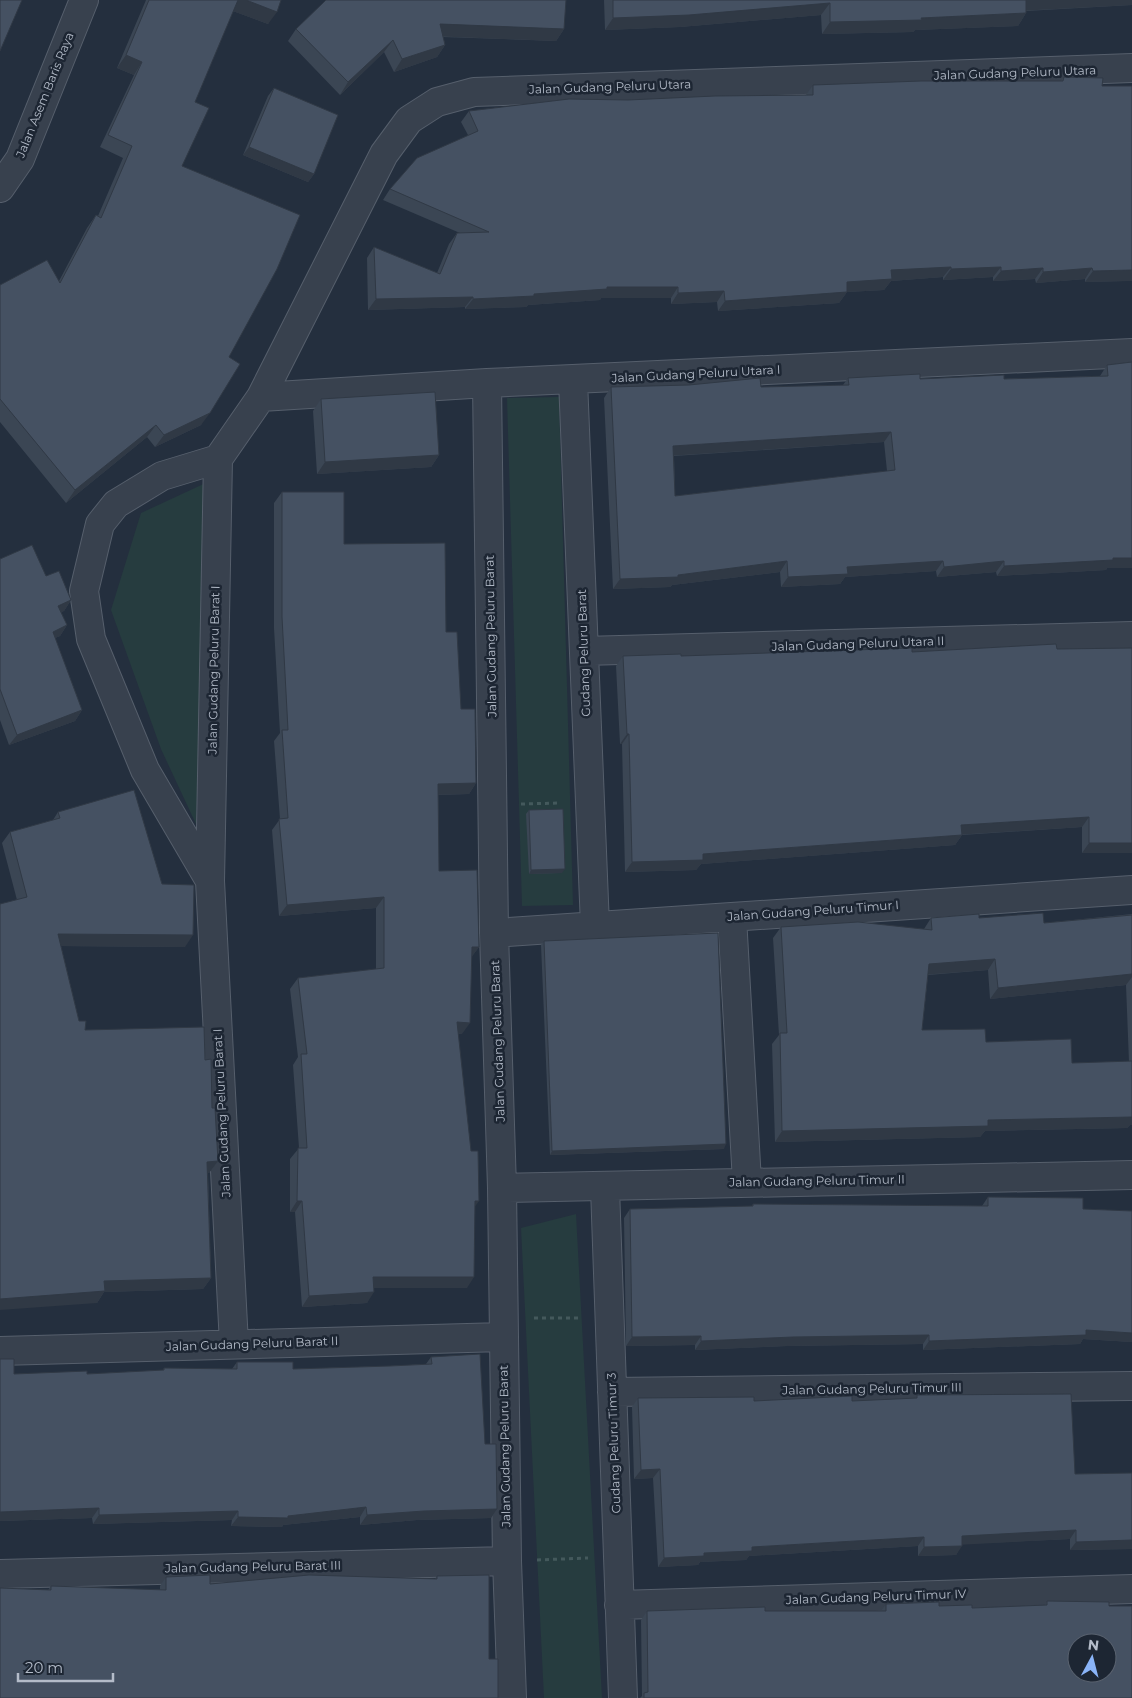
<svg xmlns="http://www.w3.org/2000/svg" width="1132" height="1698" font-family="Montserrat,sans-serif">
	<rect width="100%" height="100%" fill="#242f3e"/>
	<!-- park -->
	<path fill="#263c3f" d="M559 397 573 905 522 906 507 398Z
		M210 481 196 824 161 749 111 610 141 513Z
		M576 1214 602 1698H544L521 1228Z"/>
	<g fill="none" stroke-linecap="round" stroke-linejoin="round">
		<defs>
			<path id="minor" d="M0 188 20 159 84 0
				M573 380 595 926
				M487 383 494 933 502 1188 507 1561 512 1698
				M261 397 487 383 1132 353
				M584 651 1132 636
				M210 881 145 770 91 639 84 591 100 524 116 504 162 476 218 459
				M732 917 747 1182
				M494 933 1132 890
				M502 1188 1132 1175
				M605 1188 623 1698
				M234 1344 210 881 218 459 261 397 384 154 409 120 437 102 474 92 1132 68
				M0 1351 503 1337
				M612 1392 1132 1386
				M0 1574 507 1561
				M619 1605 1132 1589"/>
		</defs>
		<!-- minor casing -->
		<use href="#minor" stroke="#565f6c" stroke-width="30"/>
		<!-- path -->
		<path stroke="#44595c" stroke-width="3" stroke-dasharray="4 4" stroke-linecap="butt" d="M521 804 560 803
			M534 1318H580
			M537 1560 588 1558"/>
		<!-- minor -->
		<use href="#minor" stroke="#38414e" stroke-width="28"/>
	</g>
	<!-- wall -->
	<path fill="#3b4654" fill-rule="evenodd" d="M146 0H281L268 24 233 11 195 102 182 166 229 357 201 425 155 447 147 437 66 503 0 422V285L59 281 87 228 96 215 98 216 123 158 100 147 134 75 117 68Z
		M604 0H1132V5L1026 11V13L1018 26 915 30 913 32 822 34 821 15 680 27 605 30Z
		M296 29H564L556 41 443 37 445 45 437 57 394 72 384 52 340 95 288 41Z
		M1064 77 1102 86 1124 281 1085 282V279L1036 283 1035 279 993 281V277L943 280V277L891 281 884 290 847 292 839 303 718 311 717 302 671 304V298H601L600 300 528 305 526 307 465 309V307L368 310 367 258 374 247 437 273 449 244 457 233H460L383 200 390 189 468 135 461 122 469 111 628 100 806 95 813 85 1061 81Z
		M274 88 314 174 308 182 243 155 268 96Z
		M1132 362 1107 568 1106 570 997 576 996 572 937 577 936 571 845 577 840 584 781 587 780 572 672 585 670 587 613 589 604 398 611 387H761L843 385 848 378 1004 379 1100 376 1107 365ZM884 442 887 471 675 496 674 456Z
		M321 399 439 455 431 467 317 474 313 411Z
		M282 492 344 544 446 632 476 783 469 794 438 795 439 871 479 947 472 956 462 1034H458L475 1207 467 1288H374L367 1303 302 1307 295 1212H290V1159L299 1148 293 1065 298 1057 290 989 298 978 376 969V908L279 916 272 830 280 819 274 741 280 733 274 628V503Z
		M0 559 46 576 71 600 64 611 61 612 67 625 60 636 55 638 82 710 75 721 9 745 0 720Z
		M1132 648V853H1082V827L962 835 955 845 701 864 696 870 625 872 622 744H620L616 666 623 656H681Z
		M529 810 562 873 529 874 526 814Z
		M58 812 162 884 185 947 61 946 79 1021 85 1030 205 1060 212 1108 218 1161 209 1173H208L211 1278 203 1289 104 1292 97 1303 17 900 2 843 10 832 53 820Z
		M1132 914V1125H1130L1127 1128 985 1131 980 1137 775 1142 772 1044 779 1035 773 938 781 927 924 929 931 918H979L1044 923ZM988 970 990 999 1126 985 1129 1062 1072 1063 922 1030 928 975Z
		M544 941 724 1149 550 1155 541 945Z
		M988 1197 1083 1209 1132 1211V1342L1083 1339 1080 1344 923 1350V1344L787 1346 695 1350V1345L626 1346 624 1218 630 1209 752 1206 753 1204 982 1206Z
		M431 1357 485 1444 497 1509 491 1518 417 1520 360 1525V1517L283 1525 282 1527 231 1526 232 1520 93 1524 92 1518 0 1521V1359L14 1374H87L163 1370 164 1368 232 1369 237 1362 293 1369 390 1366 426 1364Z
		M917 1395 1075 1474 1132 1473V1549L1070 1550V1539L962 1544 956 1555 918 1556V1546L749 1556 746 1560 700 1562 698 1565 658 1567 653 1478 634 1479 632 1407 638 1398 754 1401H852L915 1398Z
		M437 1576 489 1659 48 1590 51 1586 160 1590V1586L166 1577 210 1584 435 1579Z
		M1047 1601 1109 1606 1132 1698H640L642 1696 641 1620 647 1611H881L886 1604 972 1608 1045 1605Z"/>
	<!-- shaded-wall -->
	<path fill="#303945" d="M237 0H246L277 12 268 24 230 10Z
		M1025 0H1132V5L1017 11Z
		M830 3 821 15 680 27 605 30 613 18Z
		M1026 13 1018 26 915 30 913 32 822 34 830 22Z
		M440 24 564 29 556 41 431 36Z
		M393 40 384 52 340 95 348 82Z
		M445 45 437 57 394 72 402 59Z
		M126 55 142 62 134 75 117 68Z
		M249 147 314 174 308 182 243 155Z
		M951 267 943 277 891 281 884 290 847 292 839 303 718 311 725 301 847 282 891 270Z
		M1001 267 993 277 943 280 951 269Z
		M1043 268 1035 279 993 281 1001 271Z
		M1092 268 1085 279 1036 283 1043 272Z
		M1132 270V281L1085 282 1093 271Z
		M607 287H678L671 298H601L600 300 528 305 526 307 465 309 473 299Z
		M724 291 717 302 671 304 678 293Z
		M473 297 465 307 368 310 376 299Z
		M210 413 201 425 155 447 164 435Z
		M156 425 147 437 66 503 75 490Z
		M891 432 884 442 666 456 673 446Z
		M439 455 431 467 317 474 325 462Z
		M1113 558H1132V568H1107L1106 570 997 576 1004 566Z
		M787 561 780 572 672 585 670 587 613 589 620 579 678 575Z
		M943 561 936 571 845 577 840 584 781 587 788 577 847 567Z
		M1004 561 996 572 937 577 944 567Z
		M71 600 64 611 51 616 58 606Z
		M67 625 60 636 45 642 53 632Z
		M82 710 75 721 9 745 17 735Z
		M627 734H629L622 744H620Z
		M476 783 469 794 430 795 438 784Z
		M1089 817 1082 827 954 835 961 825Z
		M962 835 955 845 701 864 696 870 625 872 632 862 703 854Z
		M1089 843H1132V853H1082Z
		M565 869 562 873 529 874 531 870Z
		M384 897 376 908 279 916 287 905Z
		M58 934 193 935 185 947 50 946Z
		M472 947H479L471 958Z
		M995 959 988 970 921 975 929 964Z
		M1132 974V977L1126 985 990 999 998 988Z
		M457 1022 470 1023 462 1034 449 1033Z
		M1132 1117V1125H1130L1127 1128 985 1131 980 1137 775 1142 782 1131 988 1120Z
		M726 1144 724 1149 550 1155 552 1151Z
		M218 1161 209 1173H199L207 1162Z
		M297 1201H302L295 1212H290Z
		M475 1201H479L471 1212Z
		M373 1277H474L467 1288H365Z
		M211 1278 203 1289 104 1292 97 1303 0 1310V1299L104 1281Z
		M374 1292 367 1303 302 1307 309 1296Z
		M1086 1330 1132 1333V1342L1083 1339 1080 1344 923 1350 929 1341Z
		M929 1335 923 1344 787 1346 695 1350 701 1341 793 1337Z
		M701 1336 695 1345 626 1346 632 1337Z
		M660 1469 653 1478 634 1479 641 1470Z
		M366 1507 360 1517 283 1525 282 1527 231 1526 238 1517 288 1516Z
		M99 1508 92 1518 0 1521V1512Z
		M497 1509 491 1518 417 1520 360 1525 367 1515 424 1511Z
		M238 1511 232 1520 93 1524 99 1515Z
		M1076 1530 1070 1539 956 1545 962 1536Z
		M924 1537 918 1546 749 1556 746 1560 700 1562 698 1565 658 1567 664 1558 752 1547Z
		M1132 1540V1549L1070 1550 1076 1542Z
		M962 1546 956 1555 918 1556 924 1547Z"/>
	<!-- building -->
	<path fill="#455162" stroke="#303945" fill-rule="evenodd" d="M0 0H22L0 51Z
		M149 0H238L195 102 209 108 182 166 300 215 277 269 229 357 240 364 210 413 164 435 156 425 75 490 0 399V285L47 260 60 283 96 215 101 218 132 146 108 135 142 62 126 55Z
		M246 0H281L277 12Z
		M326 0H566L564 29 440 24 445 45 402 59 393 40 348 82 296 29Z
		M613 0H1026V13L921 18 922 20 830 22V3L689 15 613 18Z
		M1064 77 1103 78 1102 86H1132V270L1093 271 1092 268 1043 272V268L1001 271V267L951 269V267L891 270 892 279 847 282V292L725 301 724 291 678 293V287H607V289L534 294V296L473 299V297L376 299 374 247 440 274 457 233 489 232 390 189 417 158 478 131 469 111 569 99 628 100 715 96 813 95V85L921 81H1063Z
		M274 88 338 115 314 174 249 147Z
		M1132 362V558H1113V560L1004 566V561L944 567 943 561 847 567 848 574 788 577 787 561 678 575V577L620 579 611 387 689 385 760 378 761 387 849 385 848 378 920 374V379L1004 375V379L1108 376 1107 365ZM891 432 895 470 675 496 673 446Z
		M435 392 439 455 325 462 321 399Z
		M282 492H344V544L445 543 446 632H457L461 709H475L476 783 438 784 439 871 477 870 479 947H472L470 1023 457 1022 471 1151H478L479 1201H475L474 1277H373L374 1292 309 1296 302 1201H297L298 1148H307L301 1054H307L298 978 384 968V897L287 905 279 819 288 818 282 730H288L282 617Z
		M32 545 46 576 59 571 71 600 58 606 67 625 53 632 82 710 17 735 0 689V559Z
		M1056 644 1057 649 1132 648V843H1089V817L961 825 962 835 703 854V860L632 862 629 734H627L623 656 681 654V656L912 648V652Z
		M134 790 162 884 194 885 193 935 58 934 79 1021H86L85 1030 204 1027 205 1060 211 1059 212 1108H215L218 1161 207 1162 211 1278 104 1281 105 1291 0 1299V904L27 897 10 832 60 818 58 812Z
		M563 809 565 869 531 870 529 810Z
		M1043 913 1044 923 1132 915V974L998 988 995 959 929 964 922 1030 985 1029 986 1042 1071 1039 1072 1063 1132 1061V1117L988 1120V1126L782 1131 780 1033H787L781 927 858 922 932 930 931 918 979 914V918Z
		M718 933 726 1144 552 1151 544 941Z
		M988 1197 1083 1198V1209L1132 1211V1333L1086 1330V1335L929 1341V1335L793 1337 701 1341V1336L632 1337 630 1209 753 1206V1204L988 1206Z
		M480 1354 485 1444H496L497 1509 424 1511 367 1515 366 1507 288 1516V1518L238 1517V1511L99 1515V1508L0 1512V1359H14V1374L87 1371V1374L164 1370V1368L237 1369V1362H293V1369L390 1366 432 1364 431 1357Z
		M1071 1394 1075 1474 1132 1473V1540L1076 1542V1530L962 1536V1546L924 1547V1537L752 1547V1551L704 1553V1556L664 1558 660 1469 641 1470 638 1398 754 1397V1401L852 1396V1401L917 1398V1395Z
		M210 1575V1584L309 1575 437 1579V1576L489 1575V1659H498V1698H0V1588L51 1590V1586L166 1590V1577Z
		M1047 1601 1109 1602V1606H1132V1698H644V1693L648 1692 647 1611 765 1607V1611H886V1604L939 1602V1606L972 1605V1608L1047 1605ZM1077 1643H1107V1673H1077Z"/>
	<g text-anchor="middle" stroke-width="5" stroke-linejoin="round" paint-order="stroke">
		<!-- street labels -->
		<g font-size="12" fill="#b4bcc9" stroke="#1d2633">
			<text transform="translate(1015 73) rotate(-2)" y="4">Jalan Gudang Peluru Utara</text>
			<text transform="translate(610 87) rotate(-2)" y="4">Jalan Gudang Peluru Utara</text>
			<text transform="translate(45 95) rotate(-68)" y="4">Jalan Asem Baris Raya</text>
			<text transform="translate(696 374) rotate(-3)" y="4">Jalan Gudang Peluru Utara I</text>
			<text transform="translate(491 636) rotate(-91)" y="4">Jalan Gudang Peluru Barat</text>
			<text transform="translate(858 644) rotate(-2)" y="4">Jalan Gudang Peluru Utara II</text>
			<text transform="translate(584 653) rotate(-92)" y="4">Gudang Peluru Barat</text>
			<text transform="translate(214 670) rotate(-89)" y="4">Jalan Gudang Peluru Barat I</text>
			<text transform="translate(813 911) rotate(-4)" y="4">Jalan Gudang Peluru Timur I</text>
			<text transform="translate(498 1041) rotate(-92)" y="4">Jalan Gudang Peluru Barat</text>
			<text transform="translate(222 1113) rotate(-93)" y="4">Jalan Gudang Peluru Barat I</text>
			<text transform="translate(817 1181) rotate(-1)" y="4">Jalan Gudang Peluru Timur II</text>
			<text transform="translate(252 1344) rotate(-2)" y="4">Jalan Gudang Peluru Barat II</text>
			<text transform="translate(872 1389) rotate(-1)" y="4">Jalan Gudang Peluru Timur III</text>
			<text transform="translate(614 1443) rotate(-92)" y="4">Gudang Peluru Timur 3</text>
			<text transform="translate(505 1446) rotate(-91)" y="4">Jalan Gudang Peluru Barat</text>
			<text transform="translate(253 1567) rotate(-1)" y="4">Jalan Gudang Peluru Barat III</text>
			<text transform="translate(876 1597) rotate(-2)" y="4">Jalan Gudang Peluru Timur IV</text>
		</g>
	</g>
	<!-- north arrow -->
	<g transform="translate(1092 1658) rotate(7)"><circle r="24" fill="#1d2633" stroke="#59626f"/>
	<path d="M0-4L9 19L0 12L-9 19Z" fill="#8ab4f8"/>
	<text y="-8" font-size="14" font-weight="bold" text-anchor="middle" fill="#b4bcc9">N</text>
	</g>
	<!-- scale -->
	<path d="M18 1673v8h95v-8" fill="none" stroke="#b4bcc9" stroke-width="2.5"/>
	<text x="25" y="1673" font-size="15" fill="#b4bcc9" stroke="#1d2633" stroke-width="4" paint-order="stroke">20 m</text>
</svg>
